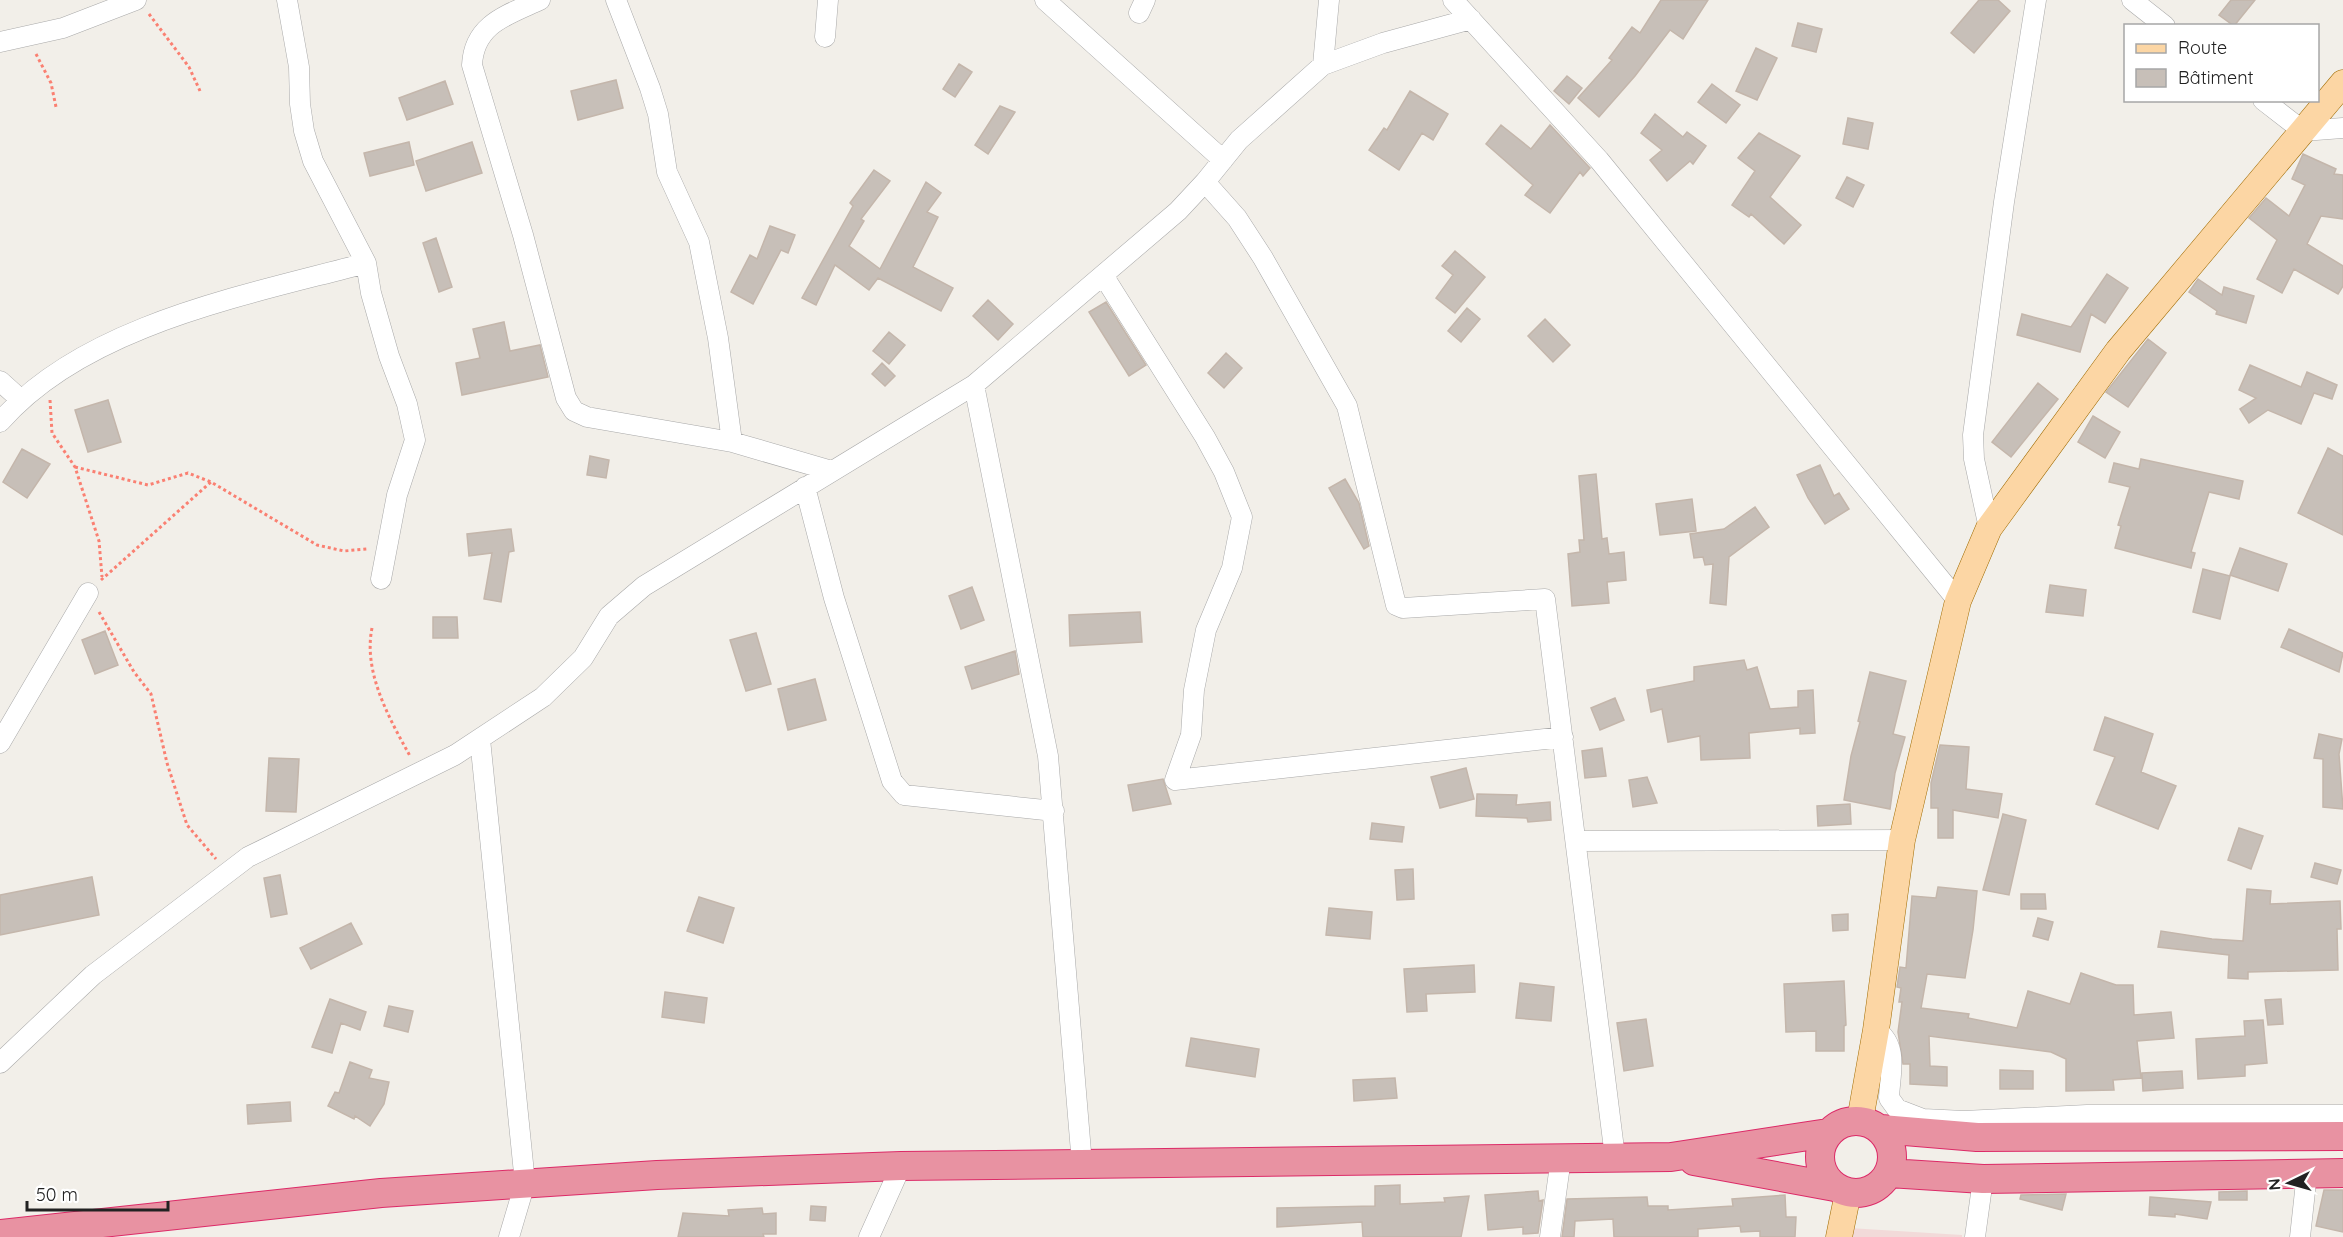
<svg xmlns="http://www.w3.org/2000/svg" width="2343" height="1237" font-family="Quicksand,sans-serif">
	<rect width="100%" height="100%" fill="#f2efe9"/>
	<!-- commercial -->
	<path fill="#f2dad9" d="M1849 1228 1962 1235V1237H1848Z"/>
	<!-- building -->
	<path fill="#c7bfb8" stroke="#c4b6ab" stroke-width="1.5" d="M1661 0H1708L1683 39 1670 30 1635 76 1599 117 1578 98 1612 60 1609 58 1632 27 1640 33Z
		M1979 0H1998L2010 11 1974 53 1951 33Z
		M2231 0H2255L2234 26 2219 15Z
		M1798 23 1822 29 1816 52 1792 46Z
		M1756 48 1777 58 1757 100 1736 91Z
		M959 64 972 72 955 97 943 89Z
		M1567 76 1582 88 1569 104 1554 91Z
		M616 80 623 108 578 120 571 91Z
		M445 81 453 104 407 120 399 98Z
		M1712 84 1740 105 1726 123 1698 102Z
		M1410 91 1448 114 1433 140 1422 133 1399 170 1369 150 1384 128 1387 130Z
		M1000 106 1015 112 988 154 975 145Z
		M1655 114 1683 137 1687 132 1706 146 1693 164 1690 161 1667 181 1650 160 1662 150 1641 133Z
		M1848 118 1873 123 1868 149 1843 144Z
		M1501 125 1531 149 1550 125 1590 168 1583 176 1580 172 1550 213 1525 195 1533 185 1486 144Z
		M1759 133 1800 156 1770 197 1801 225 1784 244 1751 214 1749 217 1732 205 1755 171 1738 158Z
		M409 142 414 165 370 176 364 153Z
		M472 142 482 173 426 191 416 161Z
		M2303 154 2336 169 2334 174 2343 175V219L2321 216 2307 244 2343 266V286L2338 294 2294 269 2282 293 2257 279 2277 240 2249 218 2266 198 2289 216 2305 185 2292 179Z
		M874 170 890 181 861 219 864 221 849 246 880 269 926 182 941 193 927 212 938 217 913 267 953 288 941 311 878 278 869 290 835 265 816 305 802 298 853 206 850 203Z
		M1847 177 1864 185 1853 207 1836 198Z
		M770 226 795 235 788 253 781 250 753 304 731 292 750 255 757 259Z
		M436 238 452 287 439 292 423 243Z
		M1455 251 1485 277 1455 313 1436 298 1453 275 1442 266Z
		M2107 274 2128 288 2105 323 2091 314 2080 352 2017 335 2022 314 2071 327Z
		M2198 279 2222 295 2224 287 2254 296 2246 323 2216 314 2217 311 2189 292Z
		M988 300 1013 324 998 340 973 316Z
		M1106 302 1146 365 1129 376 1089 312Z
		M1467 308 1480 319 1461 342 1448 331Z
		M1545 319 1570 345 1553 362 1528 336Z
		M504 322 510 351 540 345 548 377 462 395 456 363 480 358 473 329Z
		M889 332 905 345 889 364 873 351Z
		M2148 339 2166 353 2128 407 2106 392Z
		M1226 353 1242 368 1224 388 1208 373Z
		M882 363 895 376 885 386 872 374Z
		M2250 365 2301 387 2307 372 2337 385 2332 399 2314 393 2301 424 2268 410 2249 423 2240 409 2256 398 2239 390Z
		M2038 383 2058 399 2011 457 1992 442Z
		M108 400 121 442 88 452 75 410Z
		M2093 416 2120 432 2105 458 2078 442Z
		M2328 448 2343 456V535L2298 513Z
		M22 449 50 464 27 498 3 482Z
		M590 456 609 460 606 478 587 475Z
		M2141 459 2243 481 2239 499 2209 492 2191 552 2195 553 2191 568 2115 548 2121 526 2118 525 2130 487 2109 482 2114 463 2139 469Z
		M1820 465 1834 496 1839 493 1849 509 1825 524 1808 498 1797 475Z
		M1596 474 1602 539 1607 538 1609 554 1624 552 1626 580 1607 582 1609 603 1572 606 1568 554 1580 552 1579 540H1584L1579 476Z
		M1345 479 1359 503 1369 546 1364 549 1329 488Z
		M1692 499 1696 531 1660 535 1656 504Z
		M1755 507 1769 527 1729 557 1726 605 1710 603 1713 564 1705 565 1703 557 1694 558 1690 534 1724 529Z
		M511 529 514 551 509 552 501 602 484 599 492 553 469 556 467 534Z
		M2240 548 2287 564 2278 591 2230 575Z
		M2203 569 2230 576 2220 619 2193 612Z
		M2050 585 2086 590 2083 616 2046 612Z
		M972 587 984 620 961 629 949 596Z
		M1140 612 1142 642 1070 646 1069 615Z
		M433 617H457L458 638H433Z
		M2289 629 2343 653 2339 672 2281 647Z
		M105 631 118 665 95 674 82 640Z
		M756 633 771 684 746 691 730 640Z
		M1015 651 1019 674 972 689 965 667Z
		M1744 660 1747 670 1757 667 1770 709 1798 707V691L1813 690 1815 733 1800 734V728L1749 733 1750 758 1701 760 1700 736 1668 742 1662 709 1651 712 1647 690 1694 681V667Z
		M1870 672 1906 681 1893 734 1905 737 1895 773 1890 809 1844 800 1851 756 1860 722 1858 721Z
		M815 679 826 720 788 730 778 689Z
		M1615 698 1624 720 1600 730 1591 708Z
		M2105 717 2153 734 2141 772 2176 786 2158 829 2096 804 2115 757 2094 750Z
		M2319 734 2342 739 2339 754 2343 809 2323 807V759L2314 758Z
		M1940 745 1969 747 1966 789 2002 794 1998 818 1953 810V838H1938V808H1931V783Z
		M1602 748 1606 776 1585 778 1582 751Z
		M269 758 299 759 296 812 266 811Z
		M1466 768 1474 799 1440 808 1431 777Z
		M1647 777 1657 803 1633 807 1629 780Z
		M1163 779 1171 804 1133 811 1128 785Z
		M1477 794 1517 795 1516 805 1550 802 1551 820 1528 822 1527 818 1476 816Z
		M1850 804 1851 824 1818 826 1817 806Z
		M2003 814 2026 820 2009 895 1983 890Z
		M1372 823 1404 827 1402 842 1370 839Z
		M2239 828 2263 836 2251 869 2228 860Z
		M2315 863 2341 870 2337 884 2311 877Z
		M1413 869 1414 899 1397 900 1395 870Z
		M280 875 287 914 271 917 264 878Z
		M92 877 99 915 0 935V895Z
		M1938 887 1977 891 1973 930 1965 978 1927 974 1921 1008 1969 1014 1968 1018 2017 1028 2028 991 2070 1004 2081 973 2116 985H2133L2134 1015 2171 1012 2174 1038 2137 1041 2141 1078 2113 1080 2114 1090 2066 1091V1059L2051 1052 1929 1036 1930 1066 1947 1067V1086L1910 1084V1064H1903L1898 1032 1902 1002H1899L1901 988 1897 987 1900 967 1906 968 1912 896 1936 898Z
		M2247 889 2271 891 2270 904 2340 901 2341 929H2337L2338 970 2248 972V979L2228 978 2229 955 2158 947 2161 931 2212 939 2243 941Z
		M2021 894H2045L2046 909H2021Z
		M699 897 734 908 723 943 687 931Z
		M1329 908 1372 912 1370 939 1326 935Z
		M1848 914V930L1833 931 1832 915Z
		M2038 918 2053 922 2048 940 2033 936Z
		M351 923 362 944 311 969 300 948Z
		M1474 965 1475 992 1426 994 1427 1011 1407 1012 1404 969Z
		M1844 981 1846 1025 1844 1026V1051H1816V1031L1786 1032 1784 984Z
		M1520 983 1554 987 1551 1021 1516 1018Z
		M665 992 707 998 704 1023 662 1017Z
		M330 999 366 1012 360 1030 341 1023 332 1053 312 1047Z
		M2281 999 2283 1024 2268 1025 2265 1000Z
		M389 1006 413 1011 408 1032 384 1026Z
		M1646 1019 1653 1066 1624 1071 1617 1023Z
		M2263 1020 2267 1063 2245 1065V1076L2198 1079 2196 1039 2245 1036 2244 1021Z
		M1191 1038 1259 1049 1255 1077 1186 1066Z
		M350 1062 372 1070 369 1078 389 1082 384 1104 370 1126 355 1116 354 1119 328 1106 335 1092 339 1093Z
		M2000 1070 2033 1071V1089H2000Z
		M2182 1071 2183 1088 2143 1091 2142 1073Z
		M1395 1078 1397 1098 1354 1101 1353 1080Z
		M290 1102 291 1121 248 1124 247 1105Z
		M1400 1185V1204L1445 1202 1444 1198 1469 1196 1461 1237H1363L1362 1222 1277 1227V1208L1375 1206V1186Z
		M2324 1190H2343V1232L2316 1226Z
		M1538 1191 1539 1201 1543 1200 1538 1233 1523 1234V1227L1488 1230 1485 1195Z
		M2247 1191V1200H2219V1192Z
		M2066 1194 2062 1210 2020 1199 2021 1195Z
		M1785 1195 1786 1217H1796L1795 1237H1760V1231L1741 1232 1740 1226 1698 1229V1237H1614L1613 1219 1575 1221 1574 1237H1562L1567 1199 1647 1197 1648 1206H1668V1210L1733 1206 1732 1199Z
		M2150 1197 2211 1202 2207 1219 2175 1214V1217L2149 1215Z
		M811 1206 826 1207 825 1221 810 1220Z
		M762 1208 763 1214 776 1213V1234H763L764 1237H678L683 1213 729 1216 728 1210Z"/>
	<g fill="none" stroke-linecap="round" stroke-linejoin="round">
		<defs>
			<path id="minor" d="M287 0 299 67 300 104 304 131 313 161 366 263 371 293 389 356 407 404 415 440 397 495 381 579
				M540 0C507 15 474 24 472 65L523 235 566 398 574 411 587 417 732 442 832 471
				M616 0 650 88 658 114 667 172 699 242 718 338 732 442
				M1045 0 1223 160
				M1453 0 1599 160 1958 601
				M2132 0 2165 26
				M1139 13 1145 0
				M825 37 828 0
				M0 42 63 28 136 0
				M1323 65 1329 0
				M2263 100 2303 131 2343 128
				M1205 182 1237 218 1263 258 1347 406 1396 605 1403 608 1545 599 1615 1157
				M1103 275 1205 437 1224 472 1242 517 1232 568 1206 630 1194 690 1191 735 1175 780 1563 737
				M0 381 20 399
				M974 385 1048 756 1082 1164
				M0 422C84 325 247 295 366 263
				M805 487 834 598 892 781 904 795 1054 811
				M1989 528 1974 459 1973 435 2004 202 2036 0
				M480 739 525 1183 509 1237
				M0 743 88 593
				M1576 841 1902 840
				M1876 1030C1899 1046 1890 1073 1889 1098L1897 1109 1923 1119 1964 1121 2087 1115H2343
				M0 1063 93 975 248 857 455 755 543 697 583 658 609 616 644 586 974 385 1178 211 1205 182 1239 140 1323 65 1383 43 1471 19
				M869 1237 901 1166
				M1550 1237 1561 1158
				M1975 1237 1983 1179
				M2300 1237 2307 1173"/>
			<path id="major" d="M1860 1120 1876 1030 1902 840 1958 601 1989 528 2118 351 2343 83
				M1839 1237 1848 1193"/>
			<path id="highway" d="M1820 1157a36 36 0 1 1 72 0a36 36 0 1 1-72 0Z
				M1881 1129 1977 1137 2343 1136
				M1694 1161 1835 1187
				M1889 1173 1983 1179 2343 1173
				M0 1234 381 1193 657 1175 901 1166 1671 1157 1828 1133"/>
		</defs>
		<!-- minor casing -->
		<use href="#minor" stroke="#a9a9a9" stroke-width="21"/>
		<!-- major casing -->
		<use href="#major" stroke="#a06b00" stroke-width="27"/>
		<!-- highway casing -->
		<use href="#highway" stroke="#dc2a67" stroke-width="30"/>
		<!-- path -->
		<path stroke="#fa8072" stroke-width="3" stroke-dasharray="3 3" stroke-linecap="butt" d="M149 14 189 67 200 91
			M36 54 51 83 56 107
			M50 400 52 433 75 467 99 541 102 577
			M75 467 148 485 188 473 211 482 317 545 344 551 367 549
			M101 580 211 482
			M99 612 134 672 151 694 167 763 187 825 216 859
			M372 628C363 672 389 718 410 756"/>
		<!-- minor -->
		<use href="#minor" stroke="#fff" stroke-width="20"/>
		<!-- major -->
		<use href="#major" stroke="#fcd6a4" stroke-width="26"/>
		<!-- highway -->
		<use href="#highway" stroke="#e892a2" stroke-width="28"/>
	</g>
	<!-- legend -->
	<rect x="2124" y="24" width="195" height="78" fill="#ffffff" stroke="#a7a7a7" stroke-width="1.5"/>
	<rect x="2136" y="44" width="30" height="9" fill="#fcd6a4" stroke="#a7a7a7" stroke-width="1.5"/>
	<text x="2178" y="54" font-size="18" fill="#222222">Route</text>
	<rect x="2136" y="69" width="30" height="18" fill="#c7bfb8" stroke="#a7a7a7" stroke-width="1.5"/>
	<text x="2178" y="84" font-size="18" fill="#222222">Bâtiment</text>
	<!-- north arrow -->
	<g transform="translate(2289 1183) rotate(265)" stroke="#ffffff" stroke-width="4.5" paint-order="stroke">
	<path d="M0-4.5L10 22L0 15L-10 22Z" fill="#222222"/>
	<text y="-9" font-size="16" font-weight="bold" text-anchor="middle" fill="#222222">N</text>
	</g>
	<!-- scale -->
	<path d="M27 1201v9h141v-9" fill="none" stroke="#222222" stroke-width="3"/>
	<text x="36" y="1201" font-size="18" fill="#222222" stroke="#ffffff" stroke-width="4.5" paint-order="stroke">50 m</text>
</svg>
